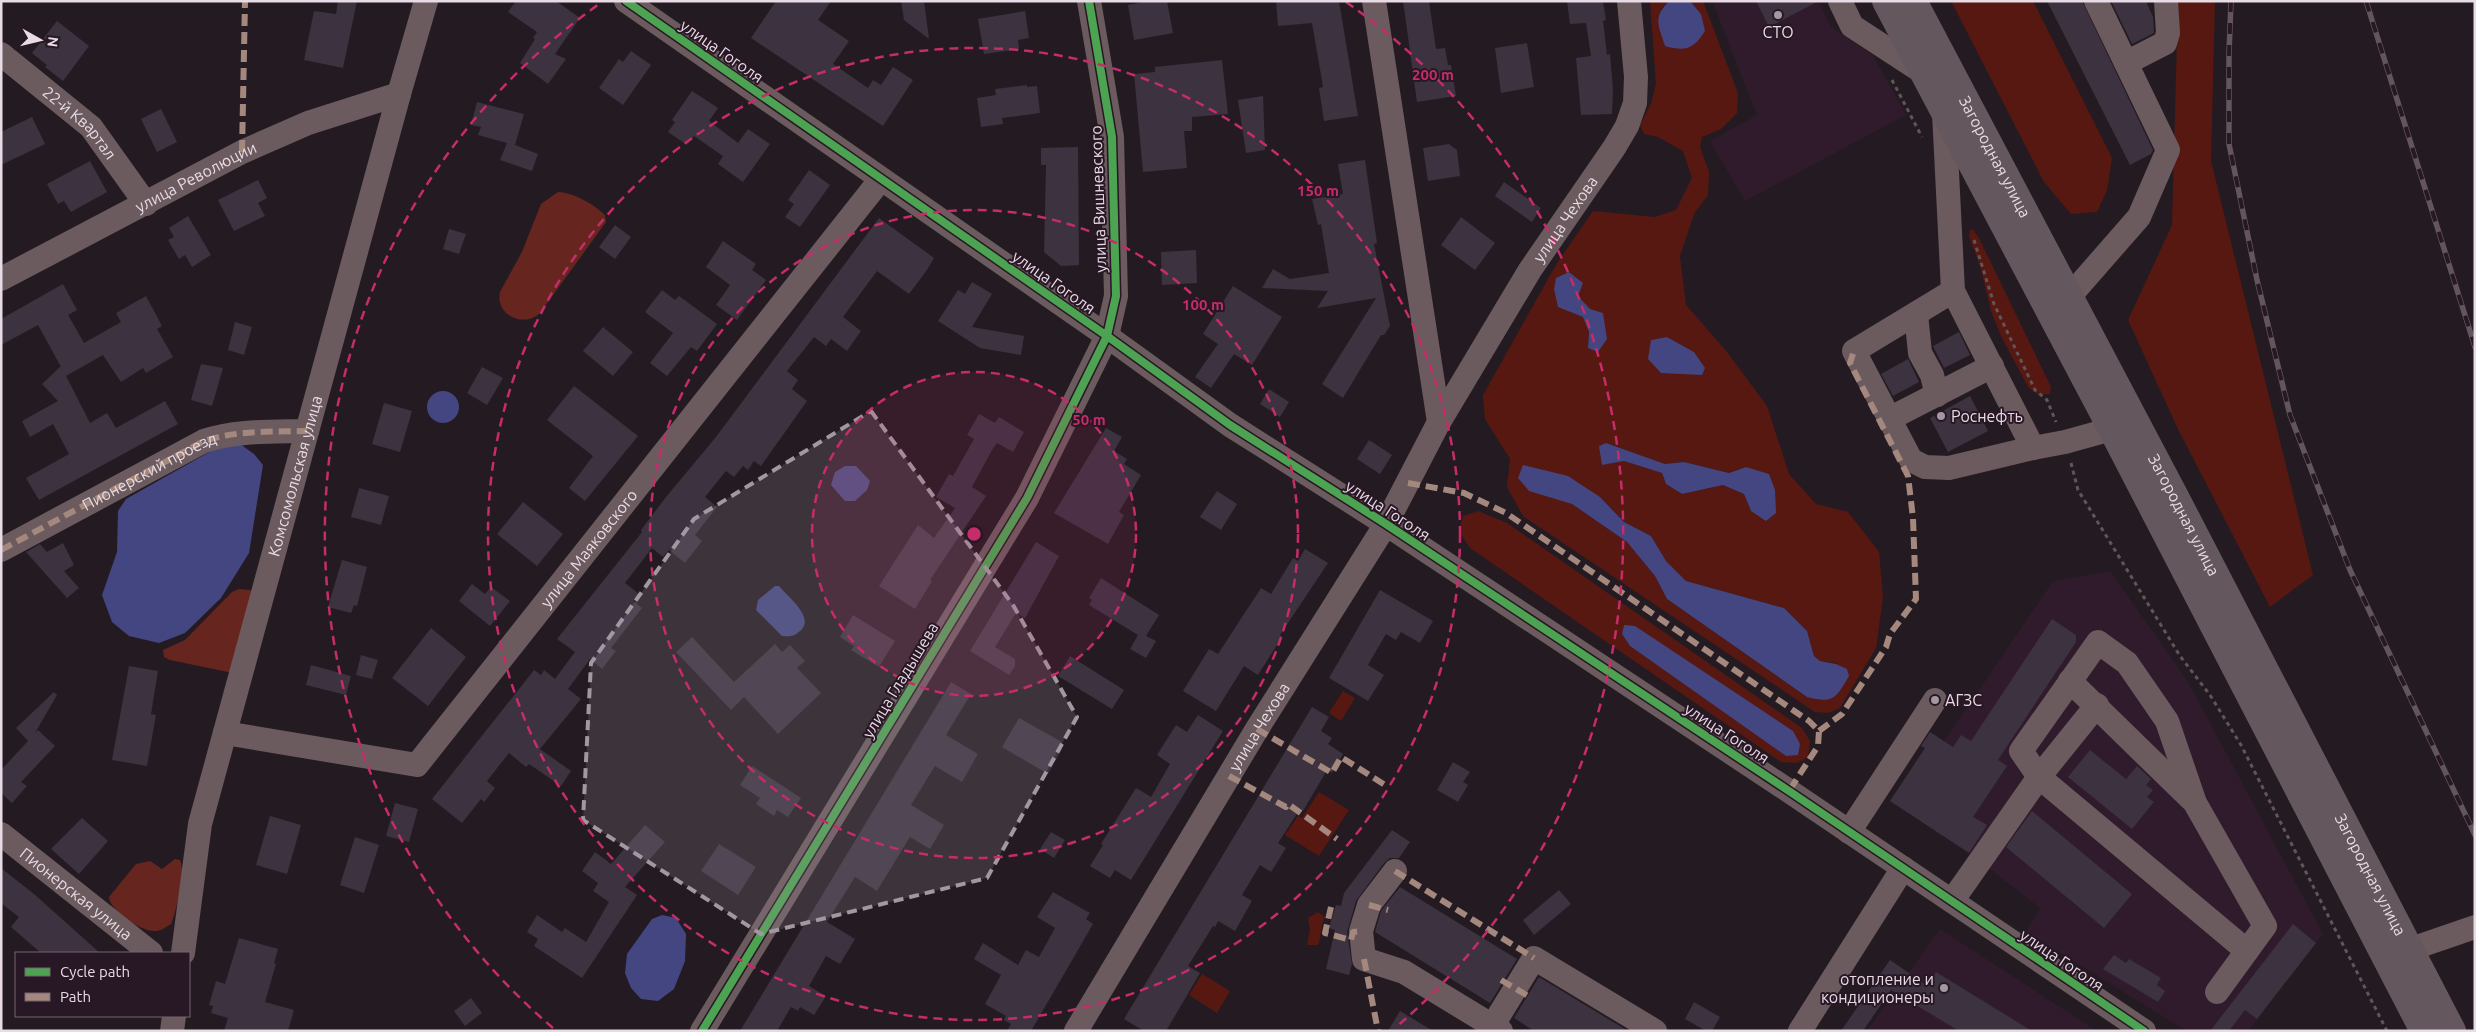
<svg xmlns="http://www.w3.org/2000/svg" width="2476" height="1032" font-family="Ubuntu,sans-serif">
	<rect width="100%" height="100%" fill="#241b22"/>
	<!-- built -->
	<path fill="#2f1b2b" d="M1712 1H1818L1831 27 1873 55 1906 115 1745 201 1710 141 1757 115Z
		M2110 571 2187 680 2323 934 2248 1031H2187L2026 932 2040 908 1969 853 1922 774 2053 581Z
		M1940 929 2097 1031H1867Z"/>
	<!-- green -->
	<path fill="#561811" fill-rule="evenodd" d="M1650 1H1669L1660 10 1701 14 1690 1H1703L1738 93 1737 113 1721 129 1702 137 1700 147 1709 172 1708 195 1694 214 1680 256 1686 305 1727 352 1767 406 1789 474 1816 504 1848 512 1879 552 1883 597 1876 648 1840 708 1828 713 1815 712 1523 516 1507 487 1510 459 1485 419 1483 395 1557 263 1593 211 1655 217 1676 210 1692 178 1683 151 1658 137 1644 134 1640 125 1651 104 1656 84ZM1569 272 1582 283 1578 296 1590 309 1598 352 1588 348 1589 332ZM1667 337 1694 352 1651 340ZM1606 443 1665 464 1684 462 1729 473 1746 467 1751 511 1744 494 1723 485 1682 494 1666 484 1662 473 1624 461ZM1600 497 1624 522 1651 536 1666 561 1686 581 1784 608 1807 631 1814 656 1820 661 1836 663 1807 697 1667 599 1655 576 1627 542 1572 504Z
		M1951 1H2033L2112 158 2107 190 2097 212 2071 214 2044 182Z
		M2178 1H2215L2211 161 2313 575 2270 607 2178 429 2128 320 2172 225Z
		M1970 230H1973L1979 238 2051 387 2050 394H2037L2028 387 2001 336 1991 311 1981 269 1969 236Z
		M1478 511 1507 523 1802 728 1810 741 1808 757 1797 763 1781 762 1470 548 1459 531 1463 516ZM1624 626 1635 627 1793 731 1786 755 1630 646 1622 634Z
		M1343 691 1355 698 1341 721 1329 713Z
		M1319 792 1349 810 1319 856 1285 835 1298 816 1302 818Z
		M1318 912 1325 917C1320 926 1322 935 1318 945H1307L1310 930 1308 918Z
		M1202 974 1230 991 1217 1013 1189 995Z"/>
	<!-- forest -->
	<path fill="#66261f" d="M558 192C574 193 594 204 605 215L606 222 540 313C525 328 495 316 500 292L522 252 541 204Z
		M239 589 250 590 254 595 233 673 170 660 164 657 163 650 185 640 232 592Z
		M175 859 180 860C186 871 176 913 171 924 166 927 161 931 156 931 143 933 109 910 109 897L136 864 150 861 162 869Z"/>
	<!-- water -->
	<path fill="#434681" d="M1669 1H1690L1701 14 1705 31C1694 49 1685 52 1665 46 1659 26 1652 18 1669 1Z
		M1569 272 1583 283 1578 296 1590 309 1603 313 1607 339 1598 352 1588 348 1589 332 1583 317 1558 307 1554 289 1556 278Z
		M1667 337 1694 352 1705 368 1702 375 1661 373 1648 359 1651 340Z
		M427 407a16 16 0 1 1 32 0a16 16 0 1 1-32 0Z
		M1606 443 1665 464 1684 462 1729 473 1746 467 1769 474 1775 490 1776 513 1766 521 1751 511 1744 494 1723 485 1682 494 1666 484 1662 473 1624 461 1602 465 1599 446Z
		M240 444 254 454 263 465 249 553 221 598 185 633 159 643 129 636 112 622 102 595 117 552 118 511 126 499 220 446Z
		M1523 465 1568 476 1600 497 1624 522 1651 536 1666 561 1686 581 1784 608 1807 631 1814 656 1820 661 1836 664 1847 669 1849 676C1836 698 1834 704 1807 697L1667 599 1655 576 1627 542 1572 504 1529 491 1518 478Z
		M845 466H856L870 481 867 490 855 501H845L831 485 835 472Z
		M775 586H779C788 597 816 618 800 631 794 636 791 637 782 636L756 610 758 600Z
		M1624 625 1635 626 1793 731 1800 744 1798 755 1786 756 1630 646 1622 634Z
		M662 915 676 918 686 934 685 961 674 989 658 1001 641 999 631 988 625 973 627 954 652 919Z"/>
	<!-- building -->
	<path fill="#3c3240" d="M338 1H357L343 68 304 60 314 11 336 14Z
		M516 1H556L580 18 555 54 566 59 548 84 520 63 535 39 533 38 537 32 508 12Z
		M776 1H831L818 20 849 41 833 64 868 88 873 80 881 85 893 67 913 80 883 126 751 38Z
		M901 1H924L929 39 904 20Z
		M1147 1H1167L1173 33 1134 40 1128 5Z
		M1276 1H1339L1358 116 1324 121 1319 88 1323 87 1312 23 1278 26Z
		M1403 1H1429L1436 49 1445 48 1448 65H1451L1456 96 1417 102Z
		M1567 1H1603L1606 20 1603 21 1607 55 1610 54 1613 90 1612 114 1581 115 1576 58 1591 56 1586 23 1570 24Z
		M1756 1H1819L1769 27Z
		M2047 1H2082L2153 150 2151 154 2130 165Z
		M2111 1H2146L2153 17 2154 33 2132 44Z
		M1025 11 1029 38 1018 40 1019 49 984 54 978 19Z
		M57 21 89 46 63 81 45 67 47 65 32 53Z
		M1527 43 1534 87 1501 93 1495 48Z
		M631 51 651 65 623 105 599 88 619 59 623 62Z
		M1222 60 1228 114 1192 117V131H1184L1187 168 1143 172 1134 74 1155 72V67Z
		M1027 85V87L1037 86 1040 113 1002 118 1003 124 981 127 977 98 996 95 995 89Z
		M692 91 718 108 709 121 738 143 748 129 770 144 743 182 718 164 723 156 694 136 687 145 668 132 675 122 672 120Z
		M1263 96 1265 150 1246 153 1238 100Z
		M477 102 524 114 515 145 538 154 532 171 500 160 507 143 478 135 481 127 471 125Z
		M161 109 177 142 157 152 141 119Z
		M32 117 45 144 1 165V132Z
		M1449 144 1457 150 1460 176 1428 181 1423 148Z
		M1078 147 1079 265 1061 266 1044 252 1046 165H1041V148Z
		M1365 160 1377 243 1374 244 1390 326 1384 335H1381L1343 398 1322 384 1376 298 1317 308 1328 291 1262 288 1273 269 1290 279 1329 273 1321 224 1318 225 1312 199 1343 194 1338 164Z
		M90 161 107 192 71 212 64 201 58 204 47 184Z
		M809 170 830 185 800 227 785 217 794 204 788 200Z
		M258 180 267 198 258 203 265 216 234 231 218 200Z
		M1504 182 1541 208 1532 222 1495 196Z
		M188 216 211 255 192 267 185 255 179 259 168 240 174 237 169 228Z
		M1461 217 1495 243 1475 270 1441 245Z
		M879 218 934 258 927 270 909 294 877 271 843 317 861 331 847 351 831 339 826 346 814 337 787 371 798 380 792 389 807 401 761 466 754 461 748 470 743 466 734 477 726 471 705 497 717 507 695 535 702 541 685 563 669 550 663 557 652 548 625 583 639 594 634 601 642 608 611 648 616 651 602 669 590 659 568 689 581 699 540 749 571 771 561 786 529 764 526 767 509 753 487 781 495 788 484 802 481 799 462 823 432 799 534 670 541 675 544 670 555 679 575 652 557 639 642 532 641 530 666 497 716 437Z
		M615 225 631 237 615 259 599 247Z
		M449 229 466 234 459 254 443 249Z
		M723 241 756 264 752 270 766 280 737 320 716 305 730 285 706 267Z
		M1196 250 1197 283 1162 285 1161 252Z
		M972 282 992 294 972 327 1024 336 1021 355 980 348 938 321 958 290 965 294Z
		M63 284 77 310 68 315 84 343 121 322 116 313 146 296 162 326 157 329 173 357 146 373 143 368 121 382 103 355 66 376 38 325 1 345V319Z
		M1233 286 1282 317 1252 365 1234 354 1211 388 1195 377 1218 344 1203 334Z
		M662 290 675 300 679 296 717 324 697 351 691 347 667 376 650 363 673 333 645 312Z
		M235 322 252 327 244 355 228 350Z
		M603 327 633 352 613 376 583 351Z
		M1959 332 1970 355 1944 368 1933 346Z
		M1908 359 1919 382 1893 396 1881 374Z
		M201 364 223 368 212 406 191 400Z
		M61 366 90 423 107 413 116 428 165 401 178 424 39 500 26 478 69 454 53 424 30 437 22 421 58 401 42 384Z
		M482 367 503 378 487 405 467 393Z
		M574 386 638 436 585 501 569 488 593 456 547 420Z
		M1269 389 1289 402 1280 417 1260 404Z
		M1970 396 1988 431 1948 452 1930 418Z
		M384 403 412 411 400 452 372 444Z
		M979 414 995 423 999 417 1024 432 1013 452 997 443 992 450 972 487 986 496 930 580 932 581 915 609 879 586 918 525 934 538 955 508 936 497 949 474 953 476 974 439 967 435Z
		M1106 428 1122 437 1114 451 1127 459 1124 464 1141 475 1119 512 1124 515 1108 544 1054 513Z
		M1369 440 1392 455 1380 474 1357 459Z
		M359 488 389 496 381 525 351 517Z
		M1217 491 1237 504 1221 530 1200 517Z
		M523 502 563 534 537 566 497 534Z
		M1036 542 1059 556 1025 618 1016 613 995 647 1015 659V666L1009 675 970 651Z
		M63 543 74 565 64 571 79 588 67 598 26 552 40 544 47 552Z
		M1305 549 1328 563 1280 635 1282 637 1258 675 1244 666 1216 711 1183 691 1209 649 1218 654 1261 588 1271 594 1293 558 1298 561Z
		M342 560 367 567 357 606 354 605 351 613 328 607Z
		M1101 578 1159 615 1146 636 1156 641 1146 658 1130 649 1138 635 1089 605 1092 600 1089 598Z
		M472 584 485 594 491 587 510 601 490 626 459 601Z
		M1380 590 1433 621 1420 643 1401 632 1396 640 1386 634 1368 665 1384 675 1368 701 1329 678Z
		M853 615 895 641 879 667 851 650 854 646 840 637Z
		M2052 619 2076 635V642L1998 760 2007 766 1973 817 1987 825 1969 853 1890 801 1925 748 1921 746 1930 732 1953 747 1961 735 1971 741Z
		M431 628 466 657 428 706 392 678Z
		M692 637 734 682 775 644 782 652 790 645 805 661 797 668 821 693 778 734 744 697 731 710 676 652Z
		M361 655 378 660 372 679 356 675Z
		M1070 656 1124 690 1112 709 1058 676Z
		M311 665 351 676 346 695 306 685Z
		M129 666 158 671 151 714 156 715 147 766 112 760Z
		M951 682 971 694 946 735 978 754 962 782 935 766 911 805 944 825 930 849 910 837 877 891 855 877 827 922 855 939 840 964 826 956 809 986 826 996 814 1015 800 1007 798 1011 791 1007 777 1031H740Z
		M54 692 57 695 35 733 38 730 55 746 21 782 27 786 12 803 1 793V770L28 741 16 728Z
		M1312 707 1329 717 1321 731 1332 738 1328 744 1343 754 1332 773 1327 770 1303 811 1300 809 1278 843 1286 848 1271 872 1260 865 1242 895 1252 901 1235 931 1218 921 1215 927 1213 926 1188 966 1200 973 1166 1031H1144L1124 1019Z
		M1198 715 1223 731 1131 880 1115 870 1110 878 1090 866 1103 845 1101 844 1136 788 1151 797 1170 764 1157 755 1176 725 1187 732Z
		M1019 718 1062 742V749L1048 774 1002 747Z
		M2090 750 2126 779 2137 766 2151 779 2146 785 2153 790 2147 797 2154 802 2132 829 2068 777Z
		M1453 762 1470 772 1463 782 1468 785 1458 802 1437 790Z
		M752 766 801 798 788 817 777 810 774 816 756 804 760 798 740 785Z
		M395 803 418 809 409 842 386 836Z
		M2032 811 2132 894 2104 928 2006 847Z
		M270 816 301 825 287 874 256 865Z
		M82 818 108 841 79 874 51 849Z
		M645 825 665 842 625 887 637 895 582 978 534 946 538 939 527 932 537 915 562 932 565 928 586 942 609 902 593 891 598 883 582 871 595 852 611 864Z
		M1392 830 1410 842 1399 858H1390L1384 863 1356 901 1347 932 1352 964 1349 975 1326 969 1335 930 1329 928 1336 905 1341 906 1344 893Z
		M1051 832 1065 840 1054 858 1040 849Z
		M355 837 379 845 364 893 340 885Z
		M719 844 756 867 738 895 701 871Z
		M1 868 34 894 100 953H41L11 927 19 917 1 903Z
		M1400 887 1517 959 1490 1003 1375 932 1381 911Z
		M1559 890 1571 904 1534 935 1523 920Z
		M1053 892 1090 913 1086 919 1093 924 1031 1031H1007L1011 1024 1004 1020 1006 1016 985 1004 1001 975 974 959 983 943 1018 965 1026 950 1039 957 1055 928 1037 917Z
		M2293 924 2316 943 2257 1019 2245 1010 2229 1031H2210Z
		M239 938 278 949 274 963 276 964 265 1002 294 1010 288 1031H224L228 1018 211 1013 213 1006 209 1005 216 981 225 984Z
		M2114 955 2126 963 2129 959 2161 978 2157 985 2165 991 2158 1002 2103 969Z
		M1890 960 1928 986 1936 972 2032 1031H1959L1891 990 1863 1031H1841Z
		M1539 977 1628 1031H1534L1514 1018Z
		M471 998 482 1013 465 1026 454 1011Z
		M1694 1002 1720 1017 1712 1031H1706L1685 1019Z
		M1400 1011 1433 1031H1388Z"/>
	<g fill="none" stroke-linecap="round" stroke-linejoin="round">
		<!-- path -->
		<path stroke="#62555a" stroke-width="3" stroke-dasharray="4 4" stroke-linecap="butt" d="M1892 80 1922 137
			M1974 240 1994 304 2035 390 2047 400 2056 422
			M2071 463 2078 490 2180 656 2210 695 2241 745 2387 1031"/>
		<!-- minor -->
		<g stroke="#6b5a5e" stroke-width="24">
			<path d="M626 1 1107 336 1230 425 1386 524 1789 791 2144 1031"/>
			<path d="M1840 1 1852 26 1924 73"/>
			<path id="s1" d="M1 54 91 127 146 204"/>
			<path d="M2126 63 2165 43 2168 33 2166 1"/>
			<path d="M1944 113 1953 291 2033 448"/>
			<path id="s2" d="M1 279 242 152 308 123 399 94"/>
			<path d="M1953 291 1854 351 1911 460 1925 467 1949 468 2033 448 2065 442 2112 429"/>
			<path d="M2069 297 2139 217 2168 150 2096 1"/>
			<path d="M1916 314 1920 353 1932 375 1937 395"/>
			<path d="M1889 419 1992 366"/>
			<path id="s3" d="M1439 422 1530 270 1614 148 1627 126 1635 103 1636 77 1629 1"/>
			<path d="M1 550 204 441C237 430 273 432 307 431"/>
			<path d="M2070 681 2191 799"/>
			<path id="s4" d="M225 733 417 765 881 179"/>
			<path d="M1849 832 1935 700"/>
			<path id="s5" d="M1 834 151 953"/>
			<path d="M1395 871 1369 905 1361 931 1364 959 1404 972 1501 1031"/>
			<path d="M1952 901 2039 777 2097 705"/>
			<path d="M2411 949 2475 927"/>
			<path id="s6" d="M183 953 200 824 399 94 426 1"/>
			<path d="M2217 992 2265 926 2195 803 2167 721 2127 663 2098 642 2021 751 2039 777 2247 951"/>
			<path d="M1493 1025 1534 958 1655 1031"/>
			<path d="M172 1031 174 1016"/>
			<path d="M702 1031 1027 498 1107 336 1116 296 1112 137 1089 1"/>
			<path id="s7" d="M1076 1031 1257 729 1386 524 1439 422 1374 1"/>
			<path d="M1800 1031 1903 868"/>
		</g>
		<!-- highway -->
		<g stroke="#65575e" stroke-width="28">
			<path d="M1886 1 2112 429 2424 1031"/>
			<path id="s8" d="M1913 1 2174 495 2452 1031"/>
		</g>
		<defs>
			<path id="rail" d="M2231 1 2229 54V144L2257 280 2290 415 2350 570 2475 835
				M2366 1 2475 347"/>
		</defs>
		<!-- rail casing -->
		<use href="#rail" stroke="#62565c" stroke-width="5.5"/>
		<!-- rail -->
		<use href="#rail" stroke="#281724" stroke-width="4" stroke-dasharray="11" stroke-linecap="butt"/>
		<!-- quiet -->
		<g stroke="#a5887d" stroke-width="6" stroke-dasharray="12 6" stroke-linecap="butt">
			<path d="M242 152 245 1"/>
			<path d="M1408 483 1464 493 1506 513 1809 721 1819 731 1818 746 1789 791"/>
			<path id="s9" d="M1 550 204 441C237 430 273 432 307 431"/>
			<path d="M1257 729 1332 773 1341 757 1385 785"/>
			<path d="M1819 731 1842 714 1886 647 1890 634 1916 599 1913 518 1908 476 1850 363 1854 351"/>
			<path d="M1229 776 1286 807 1288 804 1337 839"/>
			<path d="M1395 871 1534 958"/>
			<path d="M1369 905 1388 910"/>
			<path d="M1331 907 1325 933 1351 940 1353 932 1361 931"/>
			<path d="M1364 959 1378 1031"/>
			<path d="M1501 980 1528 996"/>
		</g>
		<defs>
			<path id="cycleway" d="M626 1 1107 336 1230 425 1386 524 1789 791 2144 1031
				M702 1031 1027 498 1107 336 1116 296 1112 137 1089 1"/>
		</defs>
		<!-- cycleway casing -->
		<use href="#cycleway" stroke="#281724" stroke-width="11"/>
		<!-- cycleway -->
		<use href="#cycleway" stroke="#4ca352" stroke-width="8"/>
	</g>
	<!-- marked area -->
	<path fill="#a398a1" fill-opacity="0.2" stroke="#a398a1" stroke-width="4" stroke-dasharray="10 6" stroke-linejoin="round" d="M871 411 1013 605 1077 717 987 878 761 934 583 820 591 663 694 519Z"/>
	<!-- distance rings -->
	<circle cx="974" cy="534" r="162" fill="#c62c69" fill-opacity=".12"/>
	<g fill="none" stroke="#c62c69" stroke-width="2.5" stroke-dasharray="9 6">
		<circle cx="974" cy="534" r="162"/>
		<circle cx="974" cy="534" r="324"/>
		<circle cx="974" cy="534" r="486"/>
		<path d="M553 1028A649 649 0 0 1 602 2M1346 2A649 649 0 0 1 1395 1028"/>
	</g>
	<!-- markers -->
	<g fill="#a398a1" stroke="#281724" stroke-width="2">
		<circle cx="1778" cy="15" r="5"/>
		<circle cx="1941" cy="416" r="5"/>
		<circle cx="1935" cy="700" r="5"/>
		<circle cx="1944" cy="988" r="5"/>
	</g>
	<g text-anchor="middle" stroke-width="4" stroke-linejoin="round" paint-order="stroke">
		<!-- poi labels -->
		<g font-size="16" fill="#e8dbe5" stroke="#281724" text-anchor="start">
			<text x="1778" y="38" text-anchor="middle">СТО</text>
			<text x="1951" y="422">Роснефть</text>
			<text x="1945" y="706">АГЗС</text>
			<text x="1934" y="985" text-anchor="end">отопление и<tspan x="1934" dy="18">кондиционеры</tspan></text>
		</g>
		<!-- street labels -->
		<g font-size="16" fill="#e8dbe5" stroke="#281724">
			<text transform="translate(722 51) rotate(35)" y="6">улица Гоголя</text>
			<text dy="6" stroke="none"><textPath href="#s1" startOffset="105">22-й Квартал</textPath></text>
			<text dy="6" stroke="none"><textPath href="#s8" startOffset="176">Загородная улица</textPath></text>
			<text dy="6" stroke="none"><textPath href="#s2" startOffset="220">улица Революции</textPath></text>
			<text transform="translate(1098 199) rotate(-92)" y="6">улица Вишневского</text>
			<text dy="6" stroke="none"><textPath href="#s3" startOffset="239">улица Чехова</textPath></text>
			<text transform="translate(1054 282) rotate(35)" y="6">улица Гоголя</text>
			<text dy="6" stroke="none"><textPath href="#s9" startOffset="168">Пионерский проезд</textPath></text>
			<text dy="6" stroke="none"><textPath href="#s6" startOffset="491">Комсомольская улица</textPath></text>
			<text transform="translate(1388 510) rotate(33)" y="6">улица Гоголя</text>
			<text dy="6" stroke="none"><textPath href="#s8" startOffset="581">Загородная улица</textPath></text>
			<text dy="6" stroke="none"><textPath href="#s4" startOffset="471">улица Маяковского</textPath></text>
			<text transform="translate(900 680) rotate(-59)" y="6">улица Гладышева</text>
			<text dy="6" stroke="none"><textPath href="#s7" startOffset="355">улица Чехова</textPath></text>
			<text transform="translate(1727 733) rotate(33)" y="6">улица Гоголя</text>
			<text dy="6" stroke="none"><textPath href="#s8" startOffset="986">Загородная улица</textPath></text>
			<text dy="6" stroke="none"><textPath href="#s5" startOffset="96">Пионерская улица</textPath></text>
			<text transform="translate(2062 960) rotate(34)" y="6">улица Гоголя</text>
		</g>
	</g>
	<circle cx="974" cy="534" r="8" fill="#c62c69" stroke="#281724" stroke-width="2.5"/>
	<g font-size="15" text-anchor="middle" font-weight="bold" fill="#c62c69" stroke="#281724" stroke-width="4" stroke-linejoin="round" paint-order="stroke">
		<text x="1433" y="80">200 m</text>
		<text x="1318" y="196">150 m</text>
		<text x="1203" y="310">100 m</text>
		<text x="1089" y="425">50 m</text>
	</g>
	<!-- border -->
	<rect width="2476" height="1032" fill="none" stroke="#e8dbe5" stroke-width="5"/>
	<!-- legend -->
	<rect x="15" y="952" width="175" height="65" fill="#281724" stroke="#756571"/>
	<rect x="25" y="968" width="25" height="8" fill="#4ca352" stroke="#756571"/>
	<text x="60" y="977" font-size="15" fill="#e8dbe5">Cycle path</text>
	<rect x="25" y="993" width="25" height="8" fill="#a5887d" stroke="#756571"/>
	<text x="60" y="1002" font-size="15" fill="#e8dbe5">Path</text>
	<!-- north arrow -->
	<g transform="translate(40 40) rotate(98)" stroke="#281724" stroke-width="4" paint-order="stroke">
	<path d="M0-4L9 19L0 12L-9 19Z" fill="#e8dbe5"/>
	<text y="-8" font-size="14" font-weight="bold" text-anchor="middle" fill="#e8dbe5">N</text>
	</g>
</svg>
